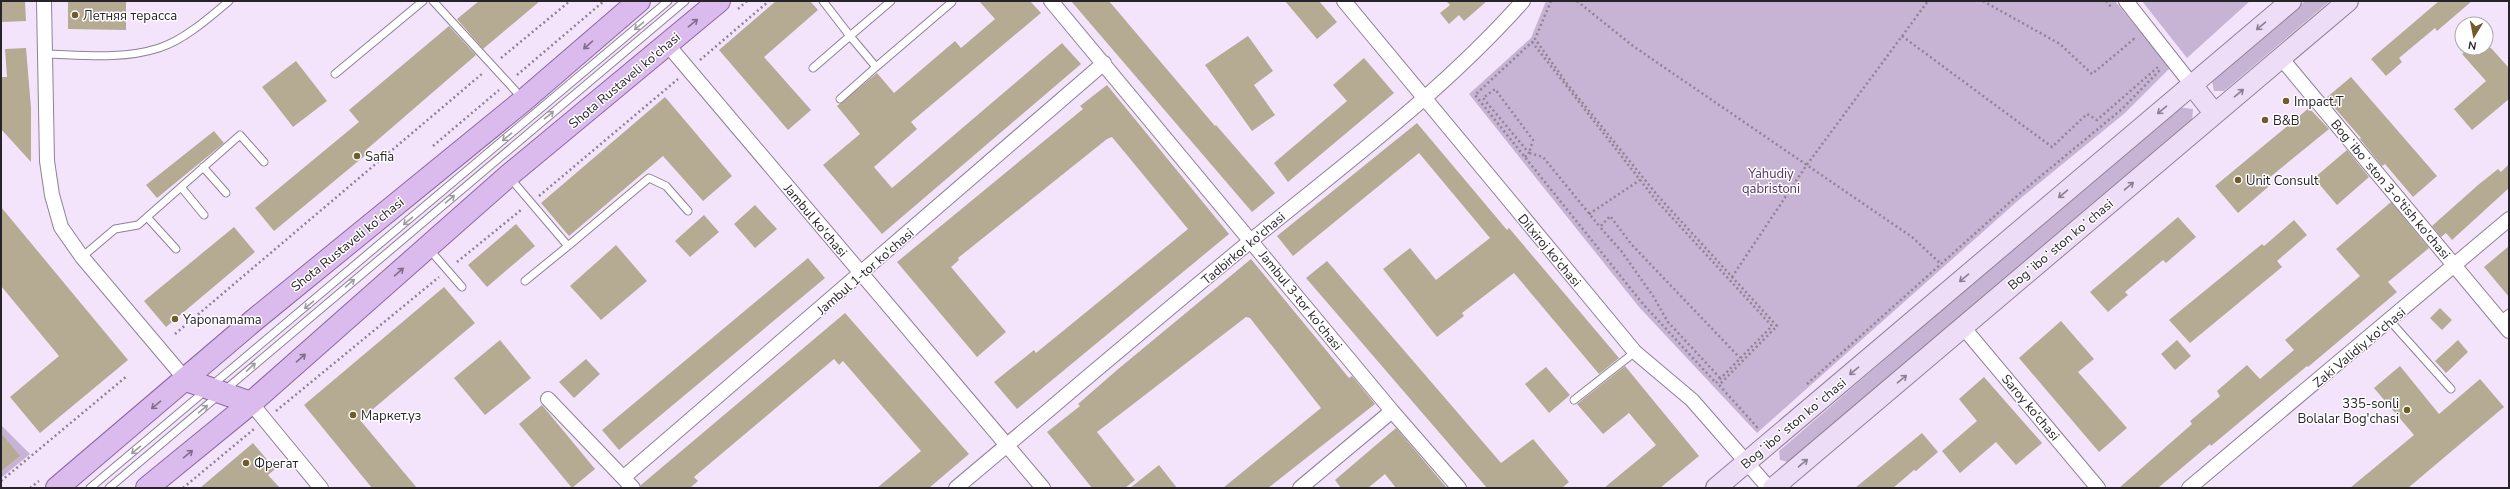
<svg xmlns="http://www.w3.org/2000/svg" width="2510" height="489" font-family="'Nunito Sans',sans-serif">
	<rect width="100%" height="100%" fill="#f3e4fc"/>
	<!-- green -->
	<path fill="#c7b3d4" d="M1546 1H2115L2170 68 2125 113 2021 198 1757 433 1639 307 1469 94 1531 38Z
		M2142 1H2250L2187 58Z
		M2305 1H2330L2224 91H2214L2212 81Z
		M2177 107 2193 109 2192 122 1792 463 1780 460 1779 451Z
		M1 425 30 454 1 478Z"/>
	<!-- building -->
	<path fill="#b5ab93" d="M1 1H25L26 21 1 22Z
		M68 1H126V30L68 29Z
		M479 1H540L483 49 457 19Z
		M776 1H810L818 10 764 57 811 110 788 130 719 50Z
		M979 1H1030L1041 13 911 122 917 129 874 167 892 188 1062 43 1081 64 882 234 823 165 860 134 837 106 877 73 894 93 955 41 961 48 995 19Z
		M1071 1H1109L1215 126 1216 125 1275 193 1252 212Z
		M1285 1H1319L1337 22 1317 39Z
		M1446 1H1487L1464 21 1459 15 1449 24 1440 13 1450 5Z
		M2439 1H2472L2437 31 2435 28 2399 58 2402 62 2386 76 2371 59Z
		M449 26 476 55 366 150 368 153 274 231 255 208 359 122 349 110Z
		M1248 36 1273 71 1254 85 1275 115 1252 131 1205 65Z
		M26 48 31 108V162L1 129V77H7L5 49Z
		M2470 48H2491L2509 68V99L2472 130 2454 109 2486 81 2462 54Z
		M1364 58 1394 93 1288 182 1274 163 1347 101 1333 85Z
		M296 61 327 101 293 127 262 87Z
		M2351 77 2437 176 2413 197 2385 164 2382 166 2360 139 2361 138 2326 98Z
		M1107 85 1229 234 1017 409 994 382 1034 350 1036 353 1188 229 1112 137 1107 139 958 258 959 260 951 267 1006 332 977 357 897 262 1083 109 1080 106Z
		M665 97 732 176 703 201 663 156 569 236 541 203Z
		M2309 108 2329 129 2264 182 2268 187 2238 213 2215 186Z
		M1417 123 1507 230 1509 228 1619 358 1599 374 1514 273 1462 313 1464 316 1437 337 1383 269 1410 248 1436 280 1490 238 1419 153 1293 256 1277 236Z
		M214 131 224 143 157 198 146 185Z
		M2347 150 2369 177 2337 205 2314 178Z
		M2509 164V188L2452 240 2446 233 2441 237 2432 226 2478 185 2498 169 2501 172Z
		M2391 202 2429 248 2388 282 2397 292 2308 367 2307 366 2211 446 2210 444 2158 488H2119L2192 424 2190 421 2220 396 2217 391 2247 365 2260 379 2294 350 2285 340 2360 276 2336 249Z
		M755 205 777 229 755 248 734 224Z
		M1 207 128 360 40 433 10 397 59 356 1 286Z
		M704 215 719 232 690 257 675 241Z
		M2178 217 2196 237 2166 263 2163 260 2125 292 2128 295 2108 312 2090 292Z
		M2294 220 2307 235 2277 261 2282 267 2190 343 2169 320 2262 244 2264 246Z
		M516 224 535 246 487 287 468 265Z
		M234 227 255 252 166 327 144 301Z
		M616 245 647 281 601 320 570 286Z
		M2509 246V297L2484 267Z
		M808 258 825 278 619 450 602 430Z
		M1251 259 1349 378 1352 376 1375 404 1268 488H1223L1321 408 1250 318 1246 317 1097 432 1135 480 1125 488H1092L1047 432 1080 406 1078 404 1117 370Z
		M1327 261 1501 463 1533 439 1569 482 1562 488H1487L1306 278Z
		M444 287 475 323 360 420 417 488H372L304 405Z
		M2440 308 2452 320 2442 330 2430 318Z
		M845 313 969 454 929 488H877L921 451 843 361 839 365 834 359 694 477 698 481 690 488H641V485Z
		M2061 321 2094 359 2078 372 2127 428 2099 452 2019 358Z
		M500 340 531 378 485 415 454 378Z
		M2177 340 2191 356 2175 370 2161 354Z
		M2458 340 2468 352 2446 373 2435 361Z
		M586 359 600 374 574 398 559 382Z
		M1625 366 1699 456 1660 488H1604L1656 445 1629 413 1603 434 1577 404Z
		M2400 366 2439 414 2480 379 2504 407 2408 488H2350L2414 435 2374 388Z
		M1546 367 1570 395 1549 413 1525 384Z
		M1984 377 2042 443 2016 465 1996 442 1960 473 1942 451 1977 421 1959 399Z
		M542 405 595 469 572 488 519 424Z
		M1396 428 1447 488H1396L1385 474 1368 488H1341L1335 480Z
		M1 433 20 456 1 471Z
		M1922 433 1938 452 1916 471 1914 470 1893 488H1855Z
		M253 443 275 469 268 475 280 488H200Z
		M1159 465 1177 488H1130Z"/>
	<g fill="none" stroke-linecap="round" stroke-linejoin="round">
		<defs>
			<path id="lane" d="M433 1 522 98
				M823 1 850 36 891 1
				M44 54C82 55 122 60 159 48 184 40 209 18 229 1
				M813 68 850 36 876 67 952 2
				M335 74 423 1
				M840 99 876 67
				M203 167 226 193
				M510 178 568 246 525 281
				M181 187 204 215
				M147 217 176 249
				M568 246 649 178 666 186 688 211
				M429 249 462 287
				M82 257 115 229 138 225 240 135 264 162
				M2500 320 2509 313
				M2390 321 2451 389
				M1574 400 1635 352
				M90 488 668 1
				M109 488 685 1"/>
			<path id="street" d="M44 1 47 161 52 195 61 227 82 257 186 380
				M1051 1 1392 411 1459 488
				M1344 1 1635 352 1692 400 1769 488
				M2126 1 2192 85
				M667 44 1043 488
				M2281 58 2509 331
				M1963 327 2098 488
				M548 399 633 488
				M251 403 321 488
				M624 477 1104 63
				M956 488C1055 405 1153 321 1253 239 1346 163 1443 91 1523 1
				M1300 488 1392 411
				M2189 488 2509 219"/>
			<path id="secondary" d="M2192 85 2214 113
				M1716 488 2291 1
				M1773 488 2348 1"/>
			<path id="primary" d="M186 380 251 403
				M57 488 253 321 524 100 639 1
				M147 488 251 403 508 176 719 1"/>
		</defs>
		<!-- lane casing -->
		<use href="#lane" stroke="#8f8197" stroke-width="9"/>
		<!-- street casing -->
		<use href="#street" stroke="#8f8197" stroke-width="16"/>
		<!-- secondary casing -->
		<use href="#secondary" stroke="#8f8197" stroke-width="22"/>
		<!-- primary casing -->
		<use href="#primary" stroke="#8d68a1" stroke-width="24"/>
		<!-- path -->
		<path stroke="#8e8494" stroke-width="2.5" stroke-dasharray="2 3" stroke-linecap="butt" d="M1551 1 1535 39 1568 85 1658 196 1777 326 1719 385 1757 427 1759 425
			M1577 1 1633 46 1912 237 1941 264
			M1983 1 2060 44 2092 74 2134 39 2135 40
			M2106 1 2111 7
			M738 9 747 1
			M1902 36 2052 147 2087 114 2097 120 2158 67
			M1532 42 1655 199 1772 326 1716 383 1643 304 1475 95Z
			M501 58 570 1
			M700 60 769 1
			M517 75 604 1
			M433 146 499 90
			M1525 157 1529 153 1483 98 1495 89 1533 140 1529 153 1543 157 1600 227
			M539 196 678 79
			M1589 214 1640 180
			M457 262 521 210
			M1732 277 1806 166 1928 1
			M175 334 483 73
			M1720 378 1668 322 1653 296 1622 252 1600 227 1610 216 1632 245 1740 358
			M1807 384 2018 195 2122 109 2161 69
			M276 411 439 277
			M1 481 127 376
			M30 488 39 481
			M183 488 254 429"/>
		<!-- lane -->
		<use href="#lane" stroke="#fff" stroke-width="7"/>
		<!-- street -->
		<use href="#street" stroke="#fff" stroke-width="14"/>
		<!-- secondary -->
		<use href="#secondary" stroke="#edddf6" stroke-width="20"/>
		<!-- primary -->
		<use href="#primary" stroke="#dbbbed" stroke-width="22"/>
	</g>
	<!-- one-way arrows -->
	<defs><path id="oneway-shaft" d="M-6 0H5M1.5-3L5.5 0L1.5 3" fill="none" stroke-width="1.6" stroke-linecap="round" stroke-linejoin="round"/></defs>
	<g stroke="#826e8c">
		<use href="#oneway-shaft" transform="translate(693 23) rotate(-39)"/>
		<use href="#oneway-shaft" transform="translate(588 45) rotate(139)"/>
		<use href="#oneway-shaft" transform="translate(399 272) rotate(-41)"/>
		<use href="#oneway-shaft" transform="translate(301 358) rotate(-41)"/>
		<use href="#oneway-shaft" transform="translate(156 405) rotate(140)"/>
		<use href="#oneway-shaft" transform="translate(188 454) rotate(-39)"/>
	</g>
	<g stroke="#9e9ca0">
		<use href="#oneway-shaft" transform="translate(639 26) rotate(140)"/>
		<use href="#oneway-shaft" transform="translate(549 115) rotate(-40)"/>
		<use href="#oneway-shaft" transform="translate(507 137) rotate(140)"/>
		<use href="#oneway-shaft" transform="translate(450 199) rotate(-40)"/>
		<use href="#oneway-shaft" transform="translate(408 221) rotate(140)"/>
		<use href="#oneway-shaft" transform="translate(350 283) rotate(-40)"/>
		<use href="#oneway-shaft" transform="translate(309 305) rotate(140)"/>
		<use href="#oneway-shaft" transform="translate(251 367) rotate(-43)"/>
		<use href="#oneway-shaft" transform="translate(203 409) rotate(-40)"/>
		<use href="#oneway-shaft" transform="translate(136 450) rotate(140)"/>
	</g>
	<g stroke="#8a8090">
		<use href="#oneway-shaft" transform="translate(2261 26) rotate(140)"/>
		<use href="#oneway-shaft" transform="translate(2239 93) rotate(-40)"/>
		<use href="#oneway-shaft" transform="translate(2162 110) rotate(140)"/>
		<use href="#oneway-shaft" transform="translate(2129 186) rotate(-40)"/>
		<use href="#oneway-shaft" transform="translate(2063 194) rotate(140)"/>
		<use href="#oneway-shaft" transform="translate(1964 278) rotate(140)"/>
		<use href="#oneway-shaft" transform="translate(1854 371) rotate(140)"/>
		<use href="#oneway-shaft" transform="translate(1902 379) rotate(-40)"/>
		<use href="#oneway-shaft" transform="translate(1803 463) rotate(-40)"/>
	</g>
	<!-- markers -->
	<g fill="#705c2b" stroke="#fff" stroke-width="1.5">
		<circle cx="75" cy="15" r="4"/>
		<circle cx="2286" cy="101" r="4"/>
		<circle cx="2265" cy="120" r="4"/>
		<circle cx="357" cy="156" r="4"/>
		<circle cx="2238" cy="180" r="4"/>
		<circle cx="175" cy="319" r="4"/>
		<circle cx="2407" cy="410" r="4"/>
		<circle cx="353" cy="415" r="4"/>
		<circle cx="246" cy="463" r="4"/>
	</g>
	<g text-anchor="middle" stroke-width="3" stroke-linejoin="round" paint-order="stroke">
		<!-- poi labels -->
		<g font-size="13" fill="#28222b" stroke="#fff" text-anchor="start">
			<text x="83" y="20">Летняя терасса</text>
			<text x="2294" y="106">Impact.T</text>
			<text x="2273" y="125">B&amp;B</text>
			<text x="365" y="161">Safia</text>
			<text x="2246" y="185">Unit Consult</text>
			<text x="183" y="324">Yaponamama</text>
			<text x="2399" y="408" text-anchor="end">335-sonli<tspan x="2399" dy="15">Bolalar Bog'chasi</tspan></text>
			<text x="361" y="420">Маркет.уз</text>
			<text x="254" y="468">Фрегат</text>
		</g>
		<!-- street labels -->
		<g font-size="13" fill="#28222b" stroke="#fff">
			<text transform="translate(624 80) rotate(-40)" y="5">Shota Rustaveli ko'chasi</text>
			<text transform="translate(2391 189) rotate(50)" y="5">Bogʻiboʻston 3-o'tish ko'chasi</text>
			<text transform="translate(816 220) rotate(50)" y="5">Jambul ko'chasi</text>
			<text transform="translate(347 244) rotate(-39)" y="5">Shota Rustaveli ko'chasi</text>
			<text transform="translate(2060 244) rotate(-40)" y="5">Bogʻiboʻston koʻchasi</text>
			<text transform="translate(1243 248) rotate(-40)" y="5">Tadbirkor ko'chasi</text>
			<text transform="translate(1550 250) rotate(50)" y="5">Dilxiroj ko‘chasi</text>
			<text transform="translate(865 271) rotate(-41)" y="5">Jambul 1-tor ko'chasi</text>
			<text transform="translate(1301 300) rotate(51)" y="5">Jambul 3-tor ko'chasi</text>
			<text transform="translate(2359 347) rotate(-40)" y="5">Zaki Validiy ko'chasi</text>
			<text transform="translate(2031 407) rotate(50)" y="5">Saroy ko‘chasi</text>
			<text transform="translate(1793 423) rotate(-40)" y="5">Bogʻiboʻston koʻchasi</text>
		</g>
		<!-- park labels -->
		<g font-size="13" fill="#553367" stroke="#fff">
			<text x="1771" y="178">Yahudiy<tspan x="1771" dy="15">qabristoni</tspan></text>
		</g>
	</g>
	<!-- border -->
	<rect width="2510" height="489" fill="none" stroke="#28222b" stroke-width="4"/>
	<!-- north arrow -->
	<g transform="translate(2474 36) rotate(190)"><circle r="19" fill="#ffffff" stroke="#a9a7aa"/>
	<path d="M0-3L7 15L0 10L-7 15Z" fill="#705c2b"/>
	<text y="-6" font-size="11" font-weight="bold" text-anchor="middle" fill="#28222b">N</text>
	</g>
</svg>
